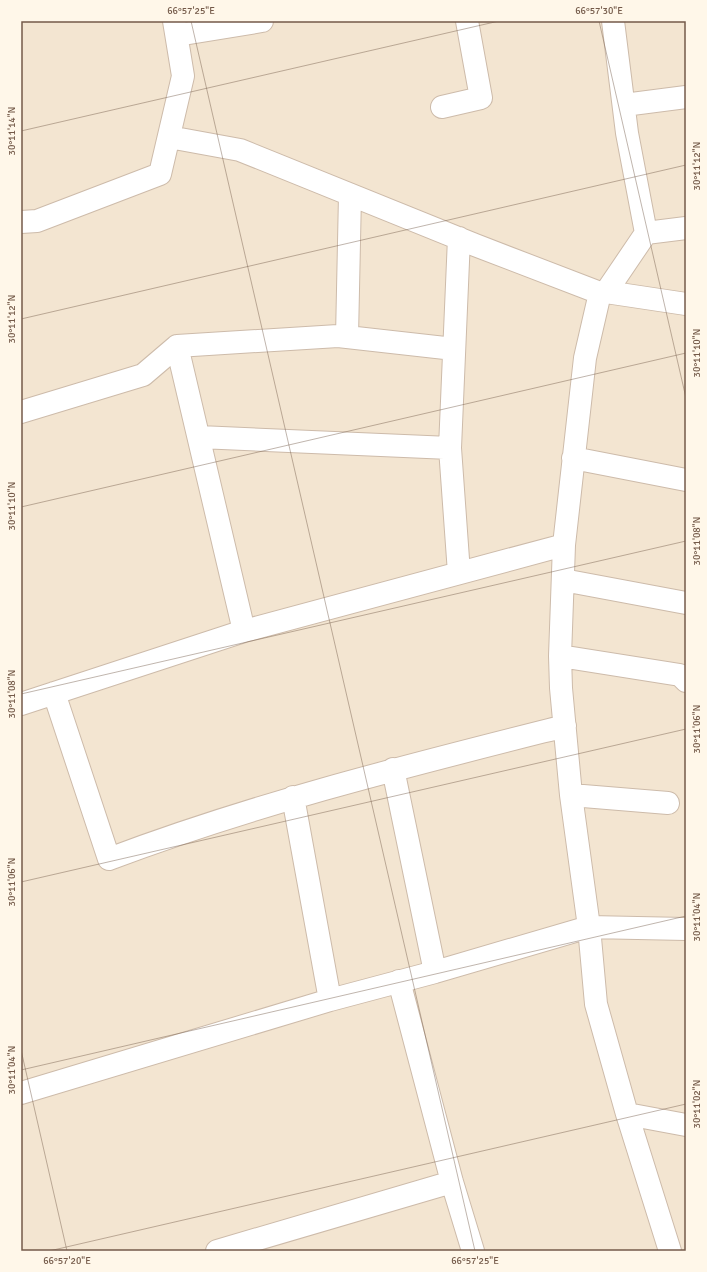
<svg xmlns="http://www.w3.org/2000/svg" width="707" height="1272" font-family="Signika,sans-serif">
	<rect width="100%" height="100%" fill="#fcf3e3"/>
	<!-- residential -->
	<path fill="#f3e5d1" d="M21 21H686V1251H21Z"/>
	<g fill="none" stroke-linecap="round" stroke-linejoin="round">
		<defs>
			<path id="minor" d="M177 35 262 21
				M624 105 686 97
				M442 107 481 98 467 21
				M169 137 240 150 475 245 600 293 606 292 686 304
				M21 222 37 221 160 174 183 76 174 21
				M646 233 686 228
				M459 238 450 448 459 573
				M606 292 646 233 627 133 613 21
				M600 293 585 358 564 545 560 656 561 688 571 795 589 927 596 1004 627 1114 670 1251
				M347 337 350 195
				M177 346 244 631
				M21 412 143 375 177 346 338 336 454 349
				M199 437 450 448
				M573 458 686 480
				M563 580 686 603
				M560 656 680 675 686 681
				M54 693 109 859C257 803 411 765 565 726
				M21 704 244 631 564 545
				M393 769 435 972
				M571 795 668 803
				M293 797 330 1000
				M399 981 452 1182 473 1251
				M21 1093 330 1000 435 972 589 927 686 929
				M627 1114 686 1125
				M217 1251 452 1182"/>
		</defs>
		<!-- minor casing -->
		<use href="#minor" stroke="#cdbbaa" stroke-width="24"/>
		<!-- minor -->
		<use href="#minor" stroke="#fff" stroke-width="22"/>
	</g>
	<!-- ticks -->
	<path fill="none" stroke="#745a49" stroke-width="1" stroke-opacity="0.45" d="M191 21 475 1251M599 21 686 398M21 131 499 21M21 319 686 165M21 507 686 353M21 694 686 541M21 882 686 729M21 1050 67 1251M21 1070 686 916M49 1251 686 1104"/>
	<!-- border -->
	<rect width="707" height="1272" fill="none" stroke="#fff7e9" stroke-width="44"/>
	<rect x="22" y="22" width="663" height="1228" fill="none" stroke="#745a49" stroke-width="1.5"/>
	<g font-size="10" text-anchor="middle" fill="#745a49">
		<text x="191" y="14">66°57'25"E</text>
		<text x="599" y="14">66°57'30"E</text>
		<text transform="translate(11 131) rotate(-90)" y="4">30°11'14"N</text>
		<text transform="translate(696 166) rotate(-90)" y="4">30°11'12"N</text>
		<text transform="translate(11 319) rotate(-90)" y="4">30°11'12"N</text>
		<text transform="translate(696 353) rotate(-90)" y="4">30°11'10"N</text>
		<text transform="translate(11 506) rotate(-90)" y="4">30°11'10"N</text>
		<text transform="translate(696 541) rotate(-90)" y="4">30°11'08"N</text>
		<text transform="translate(11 694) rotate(-90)" y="4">30°11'08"N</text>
		<text transform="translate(696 729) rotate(-90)" y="4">30°11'06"N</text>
		<text transform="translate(11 882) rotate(-90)" y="4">30°11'06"N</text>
		<text transform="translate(696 917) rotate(-90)" y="4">30°11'04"N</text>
		<text transform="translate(11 1070) rotate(-90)" y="4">30°11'04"N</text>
		<text transform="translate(696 1104) rotate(-90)" y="4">30°11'02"N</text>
		<text x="67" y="1264">66°57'20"E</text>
		<text x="475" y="1264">66°57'25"E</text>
	</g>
</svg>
